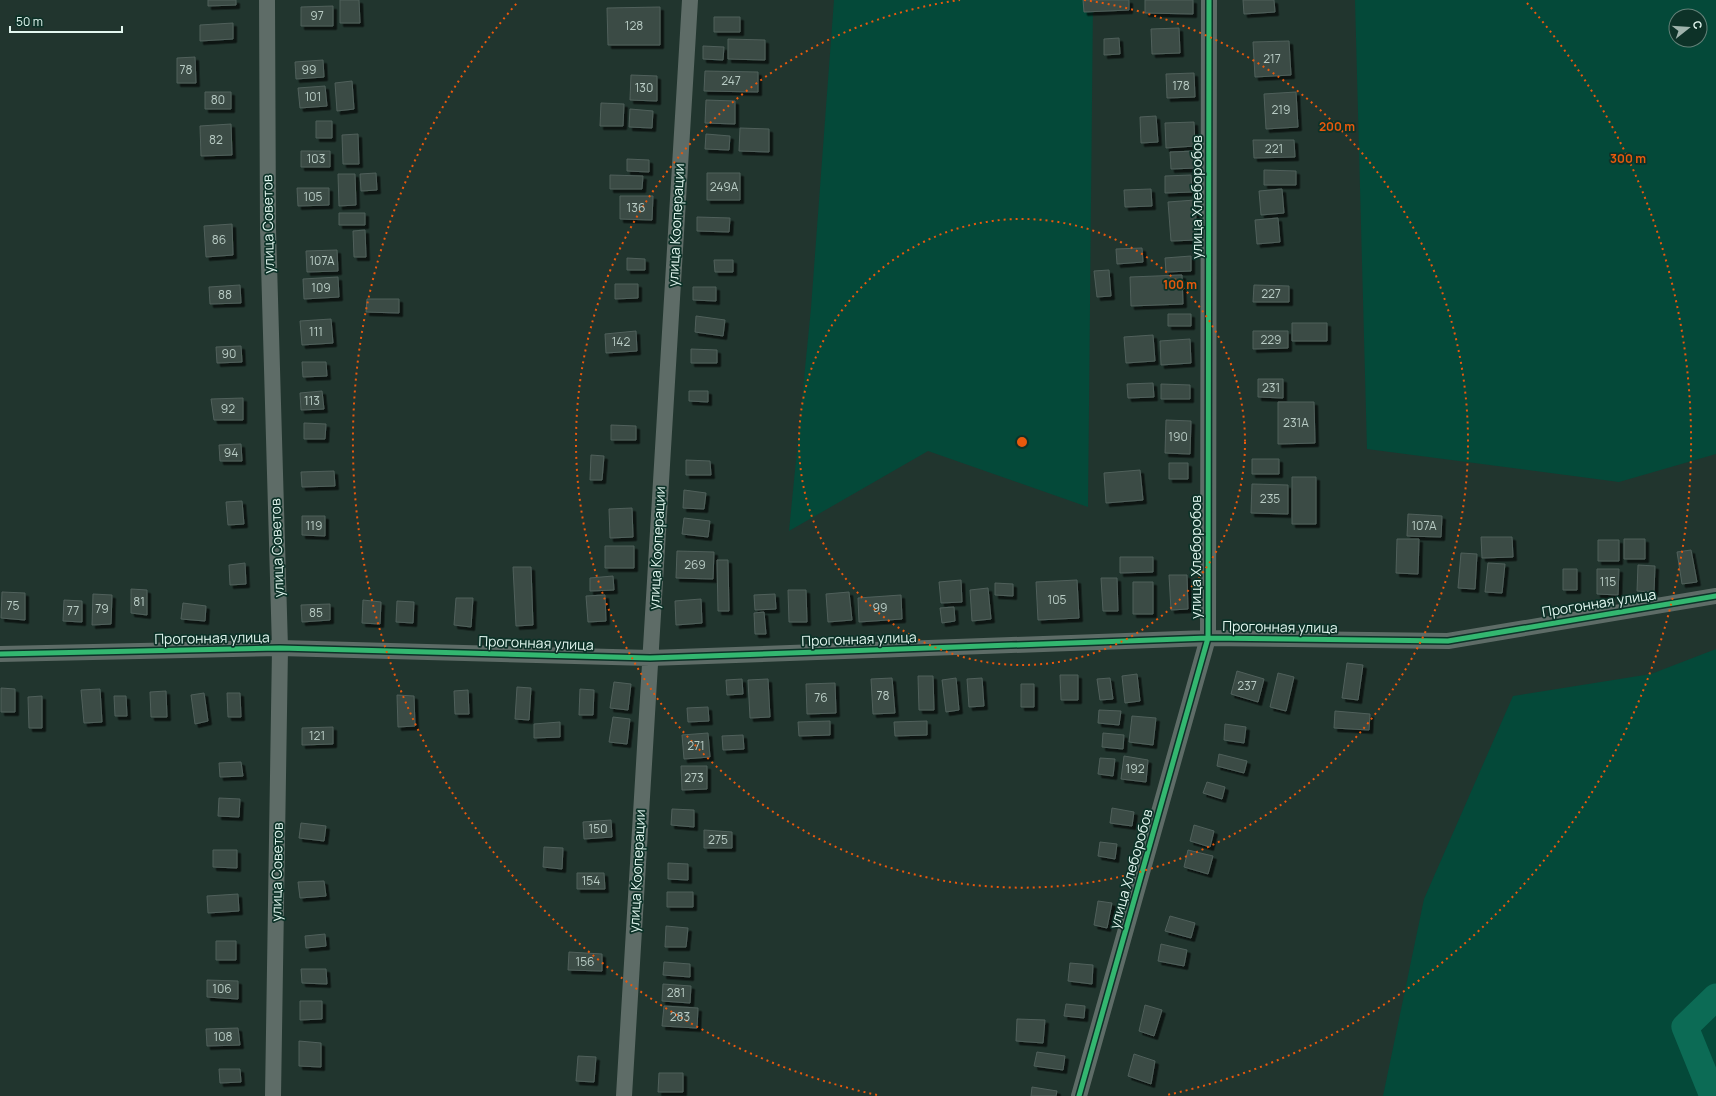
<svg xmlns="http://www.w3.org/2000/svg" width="1716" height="1096" font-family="Manrope,sans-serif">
	<defs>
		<filter id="shadow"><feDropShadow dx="3.5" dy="3.5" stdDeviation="0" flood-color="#0009"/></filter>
	</defs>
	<rect width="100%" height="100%" fill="#21352e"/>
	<!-- green -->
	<path fill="#044939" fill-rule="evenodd" d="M834 0H1093L1088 507 928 451 789 531 811 308Z
		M1355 0H1716V454L1619 482 1367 449ZM1676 16H1700V40H1676Z
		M1716 649V1096H1383L1424 899 1513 696 1651 674Z"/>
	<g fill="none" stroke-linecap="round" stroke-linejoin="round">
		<!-- river -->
		<path stroke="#0c6b55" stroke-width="27" d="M1713 1096 1685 1027 1716 997"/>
	</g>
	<!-- building -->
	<path fill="#3b4b45" stroke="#50605b" filter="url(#shadow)" d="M208 0H236V5L208 6Z
		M340 0H359L360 23H340Z
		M1083 0H1129V10L1084 12Z
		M1145 0H1193V14L1145 13Z
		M1243 0H1274L1275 12 1244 14Z
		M333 6V26H301V7Z
		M660 7V45H608L607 8Z
		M714 17H740V32H714Z
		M233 23V39L200 41V25Z
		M1179 28 1180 53 1152 54 1151 29Z
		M1119 38 1120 54 1104 55V39Z
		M728 39 765 40V60L728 59Z
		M1289 41 1291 75 1255 77 1253 42Z
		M703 46 724 47 723 60 703 59Z
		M195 57 196 83H177V58Z
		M323 60 324 77 296 79 295 62Z
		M705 71 758 72V92L704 91Z
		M1194 73 1195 97 1167 98 1166 74Z
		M631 75 657 76V101L630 100Z
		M352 81 354 109 337 111 335 83Z
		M325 86 327 106 300 108 298 88Z
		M205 92H231V109H205Z
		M1296 92 1298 127 1266 129 1264 94Z
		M706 100 735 101V124L705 123Z
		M601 103 624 104 623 126H600Z
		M630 109 653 111 652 128 629 127Z
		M1156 116 1158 142 1141 143 1140 117Z
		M316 121H332V138H316Z
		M1194 122 1195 146 1166 148 1165 123Z
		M231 124 232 155 201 156 200 126Z
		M740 128 769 129V152L739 151Z
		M358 134 359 164H343L342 135Z
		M706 134 730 136 729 150 705 149Z
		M1253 140H1294L1295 157 1254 158Z
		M301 151H330V167H301Z
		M1196 151 1197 168 1171 169 1170 152Z
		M627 159 649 160V172L627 171Z
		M1264 170 1296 171V185H1264Z
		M376 173 377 190 361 191 360 174Z
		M707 173H740V200H707Z
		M338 174H355L356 205 339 206Z
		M610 175 643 176 642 189H610Z
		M1191 175 1192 192 1165 193V176Z
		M297 188H329V205L298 206Z
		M1151 189 1152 206 1125 207 1124 190Z
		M1282 189 1284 213 1261 215 1259 191Z
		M620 196H653L652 220 620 219Z
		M1195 200 1197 240 1171 241 1168 202Z
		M339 213H365V225H339Z
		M697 217 730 218 729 232 697 231Z
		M1278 218 1280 242 1257 244 1255 220Z
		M232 224 233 255 206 257 204 226Z
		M365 230 366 257H354L353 231Z
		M1142 248 1143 262 1117 264 1116 249Z
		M337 250 338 271 307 272 306 251Z
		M1191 256V271L1166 272 1165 258Z
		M627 258 645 259V270H627Z
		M714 260H733V272H715Z
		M1109 270 1111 296 1097 297 1094 271Z
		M1182 275 1183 304 1131 306 1130 277Z
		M338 277 339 297 304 299 303 279Z
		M615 284H638V298L615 299Z
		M240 285 241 303 210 304 209 287Z
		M1254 285 1289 286V302H1253Z
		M693 287H716V301L693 300Z
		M367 299H399V313L366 312Z
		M1168 314H1191V326H1168Z
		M696 316 725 320 723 336 695 332Z
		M331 319 333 343 302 345 300 321Z
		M1292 323H1327V341H1292Z
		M636 331 637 351 606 353 605 334Z
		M1253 331H1288V348L1253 349Z
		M1153 335 1155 361 1126 363 1124 337Z
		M1190 339 1191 363 1161 365 1160 341Z
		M241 346 242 362 217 363 216 347Z
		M691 349 717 350V363H691Z
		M302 362H326L327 376 303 377Z
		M1258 379H1283V398L1258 397Z
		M1153 383 1154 397 1128 398 1127 384Z
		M1161 384 1190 385V399H1161Z
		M322 391 324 409 301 410 300 393Z
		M689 391H708V402L689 401Z
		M243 398V420H214L211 399Z
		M1278 402H1314L1315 443 1278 444Z
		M1166 420 1191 421 1190 454 1165 453Z
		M304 423 326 424 325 439H304Z
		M611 425 636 426V440H611Z
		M241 444 242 461H220L219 445Z
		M591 455 604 456 602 480H590Z
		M1252 459H1279V474H1252Z
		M686 460 710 461 711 475H686Z
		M1169 463H1188V479H1169Z
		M1140 470 1143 500 1106 503 1104 473Z
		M334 471 335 486 302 487 301 472Z
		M1292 477H1316V524H1292Z
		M1252 484 1288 485V514L1251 513Z
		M684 490 706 493 704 509 683 508Z
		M242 501 244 524 228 525 226 502Z
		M632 508 633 537 610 538 609 509Z
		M1408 514 1442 516 1441 537 1407 536Z
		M302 516H325V536L302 535Z
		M684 518 710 521 708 537 682 534Z
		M1481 537H1512L1513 557 1482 558Z
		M1397 539H1419L1418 574 1396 573Z
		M1624 539H1645V559H1624Z
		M1598 540H1619V561H1598Z
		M605 546H634V568H605Z
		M1691 550 1697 582 1682 584 1677 552Z
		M677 551 714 552 713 579 676 578Z
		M1461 553 1477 554 1475 589 1458 588Z
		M1120 557H1153V572L1120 573Z
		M717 560H728L729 611H718Z
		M245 563 246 584 230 585 229 565Z
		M1488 563 1505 564 1502 593 1485 592Z
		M1638 565 1655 566 1654 592 1637 591Z
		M513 567H531L533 625 516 626Z
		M1563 569H1577V590H1563Z
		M1597 569H1619L1618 595 1597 594Z
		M1169 575H1187L1188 609 1171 610Z
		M613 576 614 590 590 591V578Z
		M1101 578H1117L1118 611H1103Z
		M961 580 962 602 941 603 939 582Z
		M1077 580 1079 618 1038 620 1036 582Z
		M1133 582H1153V614H1133Z
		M995 583 1013 584V596L995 595Z
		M988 588 991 619 972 621 970 590Z
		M131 589 147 590V615L131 613Z
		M788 590H806L807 622H789Z
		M2 592 25 593V620L1 618Z
		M849 592 852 620 828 622 826 594Z
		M93 594 112 595 111 624 92 625Z
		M775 594 776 609 755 610 754 595Z
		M605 595 606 621 588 622 586 596Z
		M901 595 902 619 859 622 858 598Z
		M456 598H473L471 627 454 625Z
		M701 599 702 623 676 625 675 601Z
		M64 600 82 601V622L63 621Z
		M363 600 381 602 380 624 362 623Z
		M397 601 414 602 413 623 396 622Z
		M183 603 206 606 205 621 181 619Z
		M330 604V620L302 622 301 605Z
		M954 607 955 621 942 623 940 608Z
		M764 612 766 634H755L754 613Z
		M1347 663 1363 665 1358 700 1342 698Z
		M1237 671 1264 679 1258 702 1231 694Z
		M1278 673 1294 677 1286 711 1270 707Z
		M1137 674 1140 701 1125 703 1122 676Z
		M1060 675H1078V700H1061Z
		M918 676H933L934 710H919Z
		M892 678 895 713 873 714 871 679Z
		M956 678 959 710 946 712 942 680Z
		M982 678 984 706 969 707 967 679Z
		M1110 678 1113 699 1100 700 1097 679Z
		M742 679 743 694 727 695 726 680Z
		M768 679 770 717 750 718 748 680Z
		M614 682 631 684 628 710 610 708Z
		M835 683 836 713 807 714 806 684Z
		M1021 684H1034V707H1021Z
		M517 687 531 688 529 720 515 719Z
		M1 688 15 689V712H1Z
		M100 689 102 722 84 723 81 690Z
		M580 689 594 690 593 715H579Z
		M468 690 469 714H455L454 691Z
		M166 691 167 717H151L150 692Z
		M204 693 208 721 195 724 191 695Z
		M227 693H240L241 717H228Z
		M397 695 414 696 415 726 398 727Z
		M42 696V728H29L28 697Z
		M114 696H126L127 716H115Z
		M708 707 709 721 688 722 687 708Z
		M1099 710 1121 711 1119 725 1098 723Z
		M1335 711 1370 714 1369 730 1334 728Z
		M1132 716 1156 718 1153 745 1129 742Z
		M613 717 630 719 627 744 609 742Z
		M830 721V735L799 736 798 722Z
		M927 721V735L895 736 894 722Z
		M560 722V737L534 738V724Z
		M1225 724 1246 727 1244 743 1224 740Z
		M333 727V744L302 745V728Z
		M708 733 710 757 684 759 682 735Z
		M1103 733 1124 735 1123 749 1102 747Z
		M743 735 744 749 723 750 722 736Z
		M1219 754 1247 761 1244 773 1217 766Z
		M1124 756 1148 760 1146 782 1121 779Z
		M1100 758 1115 759 1113 776 1098 774Z
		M241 762 243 776 220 777 219 763Z
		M681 766H707V789L682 790Z
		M1207 782 1225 787 1222 799 1203 793Z
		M219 798 240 799 239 817 218 816Z
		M1112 808 1134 812 1132 826 1110 823Z
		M672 809 694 810V827L671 825Z
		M611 820 612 837 584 839 583 822Z
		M301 823 326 826 324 841 299 838Z
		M1194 825 1214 831 1210 847 1190 841Z
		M704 830 732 832V848H704Z
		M1100 842 1117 844 1115 859 1098 856Z
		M544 847 563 848 562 869 543 867Z
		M213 850H237V868L213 867Z
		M1188 850 1213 856 1208 874 1184 867Z
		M668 863 688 864V880L668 879Z
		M577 873H604L605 889H577Z
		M324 881 326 896 300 898 298 882Z
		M667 892H693V907H667Z
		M238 894 239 911 208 913 207 896Z
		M1098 901 1112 903 1107 928 1094 925Z
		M1170 916 1195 923 1191 938 1165 931Z
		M666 926 688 928 686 947H665Z
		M325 934 326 946 306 948 305 936Z
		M216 941H236V960H216Z
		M1161 944 1187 950 1184 966 1158 961Z
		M569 952 602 954V971L568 970Z
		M664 962 690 964V977L663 975Z
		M1070 963 1093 965 1092 984 1068 981Z
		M301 969H326L327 984 302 983Z
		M207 980 238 981V999L207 997Z
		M663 984 691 986 690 1003 662 1001Z
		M300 1001H322V1019L300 1020Z
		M1066 1004 1085 1006 1084 1018 1064 1016Z
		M1145 1005 1162 1010 1154 1036 1139 1031Z
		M664 1006 698 1008 697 1028 662 1026Z
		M1017 1019 1045 1020 1043 1043 1016 1041Z
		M238 1028 240 1045 207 1046 206 1029Z
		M299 1041 321 1043V1067L299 1066Z
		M1037 1052 1065 1056 1063 1070 1034 1066Z
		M1134 1054 1155 1061 1151 1084 1128 1076Z
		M578 1056 596 1057 594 1082 576 1081Z
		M219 1069H240L241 1082 220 1083Z
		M659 1073H683V1092H658Z
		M1032 1087 1057 1091 1056 1096H1031Z"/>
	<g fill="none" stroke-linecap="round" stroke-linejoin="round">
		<!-- minor -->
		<path stroke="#5e6c67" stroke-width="16" d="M267 0 268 229 280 648 273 1096
			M0 654 280 648 650 658 1208 638 1448 641 1716 596
			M624 1096 690 0
			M1079 1096 1208 638 1209 0"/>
		<defs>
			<path id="cycleway" d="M0 654 280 648 650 658 1208 638 1448 641 1716 596
				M1079 1096 1208 638 1209 0"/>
		</defs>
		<!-- cycleway casing -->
		<use href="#cycleway" stroke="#0d3228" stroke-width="8"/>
		<!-- cycleway -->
		<use href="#cycleway" stroke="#33b770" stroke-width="5"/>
	</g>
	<!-- distance rings -->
	<g fill="none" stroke="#e8590c" stroke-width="2" stroke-dasharray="2 4">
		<circle cx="1022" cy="442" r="223"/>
		<path d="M1084 0A446 446 0 1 1 960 0"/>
		<path d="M877 1095A669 669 0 0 1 517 3M1527 3A669 669 0 0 1 1167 1095"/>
	</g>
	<g text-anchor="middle" stroke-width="3.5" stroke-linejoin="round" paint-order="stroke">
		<!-- number labels -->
		<g font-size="12" fill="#b9ccc5">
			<text x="317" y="20">97</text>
			<text x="634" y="30">128</text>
			<text x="1272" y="63">217</text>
			<text x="186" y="74">78</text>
			<text x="309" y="74">99</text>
			<text x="731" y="85">247</text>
			<text x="1181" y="90">178</text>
			<text x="644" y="92">130</text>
			<text x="313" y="101">101</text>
			<text x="218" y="104">80</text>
			<text x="1281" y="114">219</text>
			<text x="216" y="144">82</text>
			<text x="1274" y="153">221</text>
			<text x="316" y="163">103</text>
			<text x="724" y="191">249А</text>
			<text x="313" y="201">105</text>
			<text x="636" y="212">136</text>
			<text x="219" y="244">86</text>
			<text x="322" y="265">107А</text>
			<text x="321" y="292">109</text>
			<text x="1271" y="298">227</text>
			<text x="225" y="299">88</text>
			<text x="316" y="336">111</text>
			<text x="1271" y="344">229</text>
			<text x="621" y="346">142</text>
			<text x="229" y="358">90</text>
			<text x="1271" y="392">231</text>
			<text x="312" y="405">113</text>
			<text x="228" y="413">92</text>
			<text x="1296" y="427">231А</text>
			<text x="1178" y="441">190</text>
			<text x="231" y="457">94</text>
			<text x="1270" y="503">235</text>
			<text x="314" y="530">119</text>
			<text x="1424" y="530">107А</text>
			<text x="695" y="569">269</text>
			<text x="1608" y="586">115</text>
			<text x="1057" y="604">105</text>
			<text x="139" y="606">81</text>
			<text x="13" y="610">75</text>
			<text x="880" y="612">99</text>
			<text x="102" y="613">79</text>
			<text x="73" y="615">77</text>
			<text x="316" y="617">85</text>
			<text x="1247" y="690">237</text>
			<text x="883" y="700">78</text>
			<text x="821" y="702">76</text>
			<text x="317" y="740">121</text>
			<text x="696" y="750">271</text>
			<text x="1135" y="773">192</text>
			<text x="694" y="782">273</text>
			<text x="598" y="833">150</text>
			<text x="718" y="844">275</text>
			<text x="591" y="885">154</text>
			<text x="585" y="966">156</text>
			<text x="222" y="993">106</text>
			<text x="676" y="997">281</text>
			<text x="680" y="1021">283</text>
			<text x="223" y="1041">108</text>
		</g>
		<!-- street labels -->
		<g font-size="14" fill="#e3f7f0" stroke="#0d3228">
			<text transform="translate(1197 197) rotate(-90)" y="5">улица Хлеборобов</text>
			<text transform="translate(268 224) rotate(-91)" y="5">улица Советов</text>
			<text transform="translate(676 225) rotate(-87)" y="5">улица Кооперации</text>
			<text transform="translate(277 548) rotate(-92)" y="5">улица Советов</text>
			<text transform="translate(657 548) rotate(-87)" y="5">улица Кооперации</text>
			<text transform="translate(1196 557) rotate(-90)" y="5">улица Хлеборобов</text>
			<text transform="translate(1599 603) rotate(-9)" y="5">Прогонная улица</text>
			<text transform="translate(1280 627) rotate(1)" y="5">Прогонная улица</text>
			<text transform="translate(212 638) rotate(-1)" y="5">Прогонная улица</text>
			<text transform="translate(859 639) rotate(-2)" y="5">Прогонная улица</text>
			<text transform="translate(536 643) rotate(2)" y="5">Прогонная улица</text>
			<text transform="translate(1131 869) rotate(-74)" y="5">улица Хлеборобов</text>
			<text transform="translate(637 871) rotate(-87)" y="5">улица Кооперации</text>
			<text transform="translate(277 872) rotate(-89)" y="5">улица Советов</text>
		</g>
	</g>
	<circle cx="1022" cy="442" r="6" fill="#e8590c" stroke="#0d3228" stroke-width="2"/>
	<g font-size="12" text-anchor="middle" font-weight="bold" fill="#e8590c" stroke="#0d3228" stroke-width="3.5" stroke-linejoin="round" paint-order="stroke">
		<text x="1337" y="131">200 m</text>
		<text x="1628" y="163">300 m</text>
		<text x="1180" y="289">100 m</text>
	</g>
	<!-- north arrow -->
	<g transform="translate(1688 28) rotate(73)"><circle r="19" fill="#0d3228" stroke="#638178"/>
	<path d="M0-3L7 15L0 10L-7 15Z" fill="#9fb3ac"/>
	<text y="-6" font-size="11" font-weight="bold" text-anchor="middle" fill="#e3f7f0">С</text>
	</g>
	<!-- scale -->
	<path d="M10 26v6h112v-6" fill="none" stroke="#e3f7f0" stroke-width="2"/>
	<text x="16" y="26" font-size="12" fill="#e3f7f0" stroke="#0d3228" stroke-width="3" paint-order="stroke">50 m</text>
</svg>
